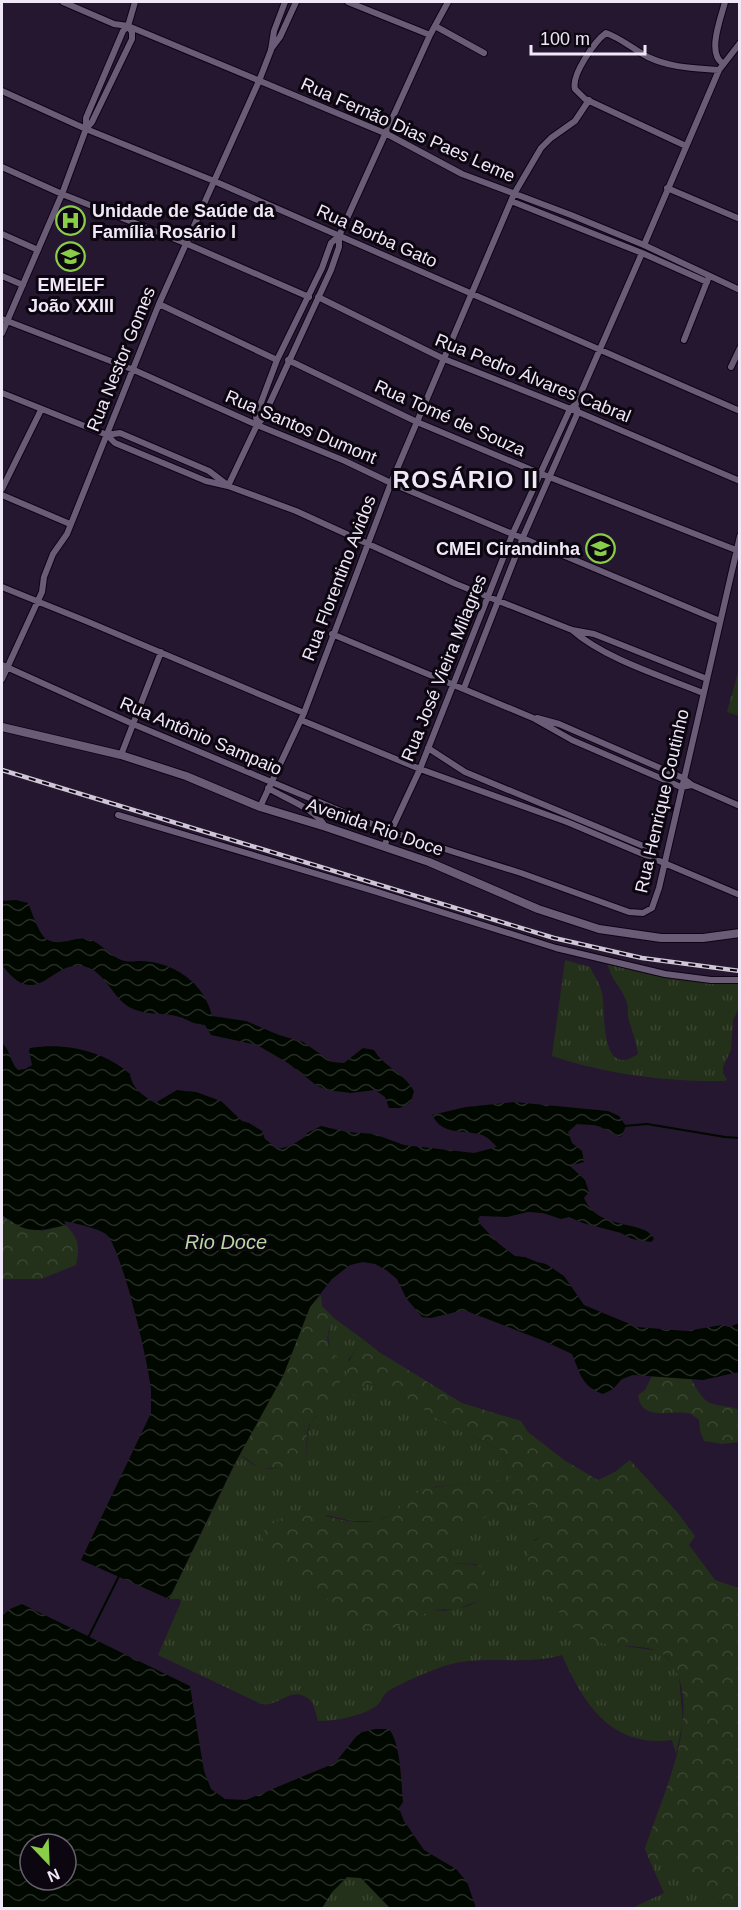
<svg xmlns="http://www.w3.org/2000/svg" width="741" height="1910" font-family="Arial,sans-serif">
	<defs>
		<pattern id="grass-tufts" width="24" height="20" patternUnits="userSpaceOnUse" patternTransform="scale(1.5)"><rect width="24" height="20" fill="#24311a"/><path d="M3 7l-1-3M5 7V3M7 7l1-3M15 17l-1-3M17 17v-4M19 17l1-3" fill="none" stroke="#394531"/></pattern>
		<pattern id="forest-crowns" width="20" height="18" patternUnits="userSpaceOnUse" patternTransform="scale(1.5)"><rect width="20" height="18" fill="#24311a"/><path d="M2 6a3 3 0 1 1 6 0M12 15a3 3 0 1 1 6 0" fill="none" stroke="#394531"/></pattern>
		<pattern id="water-waves" width="16" height="10" patternUnits="userSpaceOnUse" patternTransform="scale(1.5)"><rect width="16" height="10" fill="#010800"/><path d="M0 5q4-4 8 0t8 0" fill="none" stroke="#262c26"/></pattern>
	</defs>
	<rect width="100%" height="100%" fill="#25172f"/>
	<!-- grass -->
	<path fill="url(#grass-tufts)" d="M739 669V716L727 712Z
		M565 960 590 967C594 975 600 984 602 993 606 1013 599 1080 638 1054 636 1041 632 1030 628 1017 627 1013 629 1008 627 1003 622 987 610 980 607 961L668 972 739 981V1008L733 1020 731 1050 723 1067V1073L727 1080 724 1081C668 1082 605 1074 552 1056Z
		M334 1318 364 1340 348 1360 367 1383C397 1386 420 1409 445 1423 465 1434 484 1440 503 1452L512 1479 435 1487 405 1503 397 1512 376 1521H352L326 1515 269 1556 327 1598 334 1607 388 1630 433 1610 444 1611 468 1606 479 1601 488 1593 476 1564 452 1563 449 1551C460 1534 504 1496 526 1504 535 1507 544 1519 549 1527L545 1534 534 1540 602 1643 660 1651 674 1665 679 1677 683 1722 676 1754 672 1740C611 1748 584 1704 562 1655 521 1667 477 1652 436 1669 425 1673 394 1686 386 1693 382 1697 380 1704 375 1707 358 1717 336 1721 318 1721L313 1703C292 1681 281 1708 261 1704L158 1655 181 1602 180 1599H169L240 1454C264 1478 278 1468 306 1457L308 1433 311 1421 329 1406 341 1373C332 1351 322 1341 334 1318Z
		M649 1859 678 1868 696 1882 726 1908H632L664 1893Z
		M347 1877 361 1878 390 1908H322L332 1892Z"/>
	<!-- forest -->
	<path fill="url(#forest-crowns)" d="M2 1215 9 1221 42 1231 66 1225C79 1240 80 1245 76 1265L41 1279H2Z
		M321 1295 322 1306 334 1318C316 1351 341 1350 341 1374 341 1383 335 1398 330 1405 326 1412 317 1414 312 1420 305 1429 307 1446 306 1457L298 1465 261 1469 240 1454 283 1376 310 1307Z
		M364 1340 379 1352 462 1403 521 1421 528 1432 564 1460 598 1480 615 1472 630 1460 677 1512 695 1536 689 1545 715 1580 739 1588V1908H726L696 1882 678 1868 649 1859 645 1849C661 1797 701 1721 675 1668 661 1639 626 1650 601 1643 594 1641 586 1637 580 1633 571 1628 545 1595 538 1585 533 1578 527 1564 528 1555 529 1541 542 1538 549 1527 544 1519 535 1507 526 1504 505 1496 460 1534 449 1551L452 1563C472 1566 481 1560 491 1581L488 1593 479 1601 456 1609 433 1610 388 1630 364 1629 352 1624 334 1607 327 1598 269 1556 261 1534C304 1489 336 1532 378 1520 398 1515 406 1499 423 1489L512 1478 503 1452C485 1440 464 1434 445 1423 420 1409 397 1386 367 1383L357 1396 347 1392C344 1365 348 1360 364 1340Z
		M652 1376 691 1379C696 1387 701 1399 710 1403 720 1407 730 1405 739 1410V1442L722 1444 704 1441 700 1431 699 1420C699 1419 692 1415 691 1414 673 1408 642 1424 638 1395L645 1390Z"/>
	<!-- water -->
	<path fill="url(#water-waves)" fill-rule="evenodd" d="M16 900 28 903C32 912 38 931 44 937 56 949 74 936 88 939 100 942 108 954 119 959 127 963 133 961 141 961 175 962 205 984 212 1016L246 1021 279 1035 303 1042 332 1062 344 1063 363 1048 374 1050C385 1068 403 1072 414 1091L411 1102 400 1108H389L385 1097 375 1090 351 1093 327 1090 316 1085 288 1063 257 1045 211 1035 205 1025C190 1024 189 1019 176 1016 159 1012 142 1016 126 1005 111 994 103 969 82 966 50 961 37 1012 2 965V901Z
		M3 1044C11 1052 10 1062 18 1070L25 1069 32 1065 29 1051 30 1048C64 1042 105 1051 130 1074 132 1089 143 1095 155 1103L177 1090 196 1092 221 1101 242 1121 249 1123 262 1131 265 1139 278 1149 290 1146 305 1137 307 1133 321 1126 347 1132 374 1134 404 1145 474 1153 497 1147C493 1143 488 1137 482 1135 462 1129 443 1136 432 1115L466 1107 514 1102 608 1111 619 1116 626 1126 621 1137C613 1134 606 1129 598 1126 591 1124 584 1125 577 1124L568 1132 572 1143 582 1151 584 1162 570 1166 585 1180 589 1192 584 1198C598 1232 646 1219 654 1239L651 1242 632 1239 621 1233 583 1223 569 1217 561 1219 543 1213 528 1212 507 1217 480 1216 478 1219 481 1225 498 1243 515 1256 525 1257 537 1262 546 1264 564 1276 584 1305 637 1327 686 1331 722 1325 729 1327 739 1323V1372L703 1380 633 1375 622 1379 613 1389 603 1394C582 1387 580 1373 572 1354L544 1341 464 1310 431 1318 422 1317 406 1298 397 1279 386 1270 375 1264 363 1262 350 1265 332 1279 310 1307 283 1376 234 1465 169 1599 81 1560 151 1413C151 1405 151 1398 151 1390 149 1365 122 1250 107 1235 101 1229 74 1223 64 1221L66 1225C37 1232 26 1234 2 1215V1045Z
		M22 1604 190 1686 204 1771 211 1789 225 1799 246 1800 335 1763 359 1733 375 1729H389C401 1744 401 1782 403 1802L399 1808 404 1821 424 1850 456 1869 467 1882 476 1908H390L361 1878 347 1877 332 1892 322 1908H2V1616L10 1609ZM30 1844H66V1880H30Z"/>
	<g fill="none" stroke-linecap="round" stroke-linejoin="round">
		<!-- stream -->
		<path stroke="#010800" stroke-width="2" d="M624 1126 647 1124 725 1137 740 1138
			M88 1638 119 1576"/>
		<defs>
			<path id="street" d="M63 2 114 24 128 26 387 134 462 174 571 215 644 245 740 290
				M348 2 430 35
				M435 26 484 53
				M271 49 280 37 296 2
				M722 63C707 52 721 18 725 2
				M2 91 86 129 214 181 740 411
				M86 129V118L123 31 128 26 135 2
				M686 146 585 99 575 89C571 75 595 41 606 33 621 38 634 50 648 57 671 68 694 68 719 70
				M2 167 62 194 185 243 309 297
				M667 188 740 219
				M511 201 642 253 707 282
				M2 234 38 250
				M644 245 719 70 740 43
				M2 276 23 285
				M318 297 444 359 578 412 740 481
				M159 304 277 360
				M2 319 134 370 257 425 345 461 391 483 720 621
				M2 333 62 194 86 129 92 122 132 39V32L128 26
				M684 340 708 279
				M288 360 417 422 539 473 736 550
				M731 367 740 348
				M2 393 107 435 115 443 206 481 228 486 296 511 456 584 572 630 594 634 707 679
				M257 425 256 416 277 360 322 268 331 243 339 236
				M107 435 120 433 209 471 226 484
				M228 486 257 425 263 418 331 270 339 247V236L430 35 448 2
				M2 489 41 410
				M2 495 70 524
				M2 587 86 621 304 713
				M572 630C605 659 662 676 703 693
				M332 634 533 718 572 740 681 787 692 785
				M2 665 133 724 391 832 521 873 629 912 643 913 652 908 659 888 740 536
				M2 679 42 592 44 577 53 554 67 534 159 304 259 81 271 50 274 31 285 2
				M464 688 523 537 578 412 577 409
				M537 718 559 724 683 778 692 785 740 806
				M301 720 420 769 567 822 740 895
				M428 748 465 772 648 848 654 854 655 859
				M121 755 161 652
				M268 788C286 799 314 808 325 826
				M260 807 304 713 391 483 514 194 541 148 551 138 575 121 589 100
				M118 815 374 891 556 948 665 974 711 980H740
				M384 846 420 769 513 533 570 409 576 404 642 253"/>
			<path id="secondary" d="M2 727 121 755 186 776 260 807 326 827 429 862 538 909 599 929 661 938H703L740 933"/>
		</defs>
		<!-- street casing -->
		<use href="#street" stroke="#0e0316" stroke-width="8"/>
		<!-- secondary casing -->
		<use href="#secondary" stroke="#0e0316" stroke-width="10"/>
		<!-- street -->
		<use href="#street" stroke="#6a5b76" stroke-width="6"/>
		<!-- secondary -->
		<use href="#secondary" stroke="#6a5b76" stroke-width="8"/>
		<defs>
			<path id="rail" d="M2 770 554 938 642 958 740 971"/>
		</defs>
		<!-- rail casing -->
		<use href="#rail" stroke="#cfc6d8" stroke-width="4.5"/>
		<!-- rail -->
		<use href="#rail" stroke="#0b060f" stroke-width="2" stroke-dasharray="7" stroke-linecap="butt"/>
	</g>
	<!-- icons -->
	<defs>
		<symbol id="hospital-ring" viewBox="-11 -11 22 22"><circle r="9.5" fill="#0b060f" stroke="#8ace47" stroke-width="1.5"/><path d="M-5-5h3v3.5h4V-5h3V5h-3V1.5h-4V5h-3Z" fill="#8ace47"/></symbol>
		<symbol id="school-ring" viewBox="-11 -11 22 22"><circle r="9.5" fill="#0b060f" stroke="#8ace47" stroke-width="1.5"/><path d="M0-5L7-2L0 1L-7-2ZM-4 1L0 2.5L4 1V4Q0 6-4 4Z" fill="#8ace47"/></symbol>
	</defs>
	<g fill-rule="evenodd">
		<use href="#hospital-ring" x="54" y="204" width="33" height="33"/>
		<use href="#school-ring" x="54" y="240" width="33" height="33"/>
		<use href="#school-ring" x="584" y="532" width="33" height="33"/>
	</g>
	<g text-anchor="middle" stroke-width="6" stroke-linejoin="round" paint-order="stroke">
		<!-- street labels -->
		<g font-size="18" fill="#f0e8f8" stroke="#0b060f">
			<text transform="translate(408 130) rotate(24)" y="6">Rua Fernão Dias Paes Leme</text>
			<text transform="translate(377 236) rotate(24)" y="6">Rua Borba Gato</text>
			<text transform="translate(121 359) rotate(-68)" y="6">Rua Nestor Gomes</text>
			<text transform="translate(533 378) rotate(22)" y="6">Rua Pedro Álvares Cabral</text>
			<text transform="translate(450 418) rotate(24)" y="6">Rua Tomé de Souza</text>
			<text transform="translate(301 427) rotate(23)" y="6">Rua Santos Dumont</text>
			<text transform="translate(339 578) rotate(-69)" y="6">Rua Florentino Avidos</text>
			<text transform="translate(444 668) rotate(-68)" y="6">Rua José Vieira Milagres</text>
			<text transform="translate(201 736) rotate(23)" y="6">Rua Antônio Sampaio</text>
			<text transform="translate(662 801) rotate(-77)" y="6">Rua Henrique Coutinho</text>
			<text transform="translate(375 827) rotate(19)" y="6">Avenida Rio Doce</text>
		</g>
		<!-- poi labels -->
		<g font-size="18" font-weight="bold" fill="#f0e8f8" stroke="#0b060f" text-anchor="start">
			<text x="92" y="217">Unidade de Saúde da<tspan x="92" dy="21">Família Rosário I</tspan></text>
			<text x="71" y="291" text-anchor="middle">EMEIEF<tspan x="71" dy="21">João XXIII</tspan></text>
			<text x="580" y="555" text-anchor="end">CMEI Cirandinha</text>
		</g>
		<!-- water labels -->
		<g font-size="20" font-style="italic" fill="#bad9a4" stroke="#0b060f">
			<text x="226" y="1249">Rio Doce</text>
		</g>
		<!-- district labels -->
		<g font-size="24" font-weight="bold" letter-spacing="1.5" fill="#f0e8f8" stroke="#0b060f">
			<text x="466" y="488">ROSÁRIO II</text>
		</g>
	</g>
	<!-- border -->
	<rect width="741" height="1910" fill="none" stroke="#f0e8f8" stroke-width="6"/>
	<!-- north arrow -->
	<g transform="translate(48 1862) rotate(157)"><circle r="28" fill="#0b060f" stroke="#67606c" stroke-width="1.5"/>
	<path d="M0-4.5L10 22L0 15L-10 22Z" fill="#8ace47"/>
	<text y="-9" font-size="16" font-weight="bold" text-anchor="middle" fill="#f0e8f8">N</text>
	</g>
	<!-- scale -->
	<path d="M531 45v9h114v-9" fill="none" stroke="#f0e8f8" stroke-width="3"/>
	<text x="540" y="45" font-size="18" fill="#f0e8f8" stroke="#0b060f" stroke-width="4.5" paint-order="stroke">100 m</text>
</svg>
